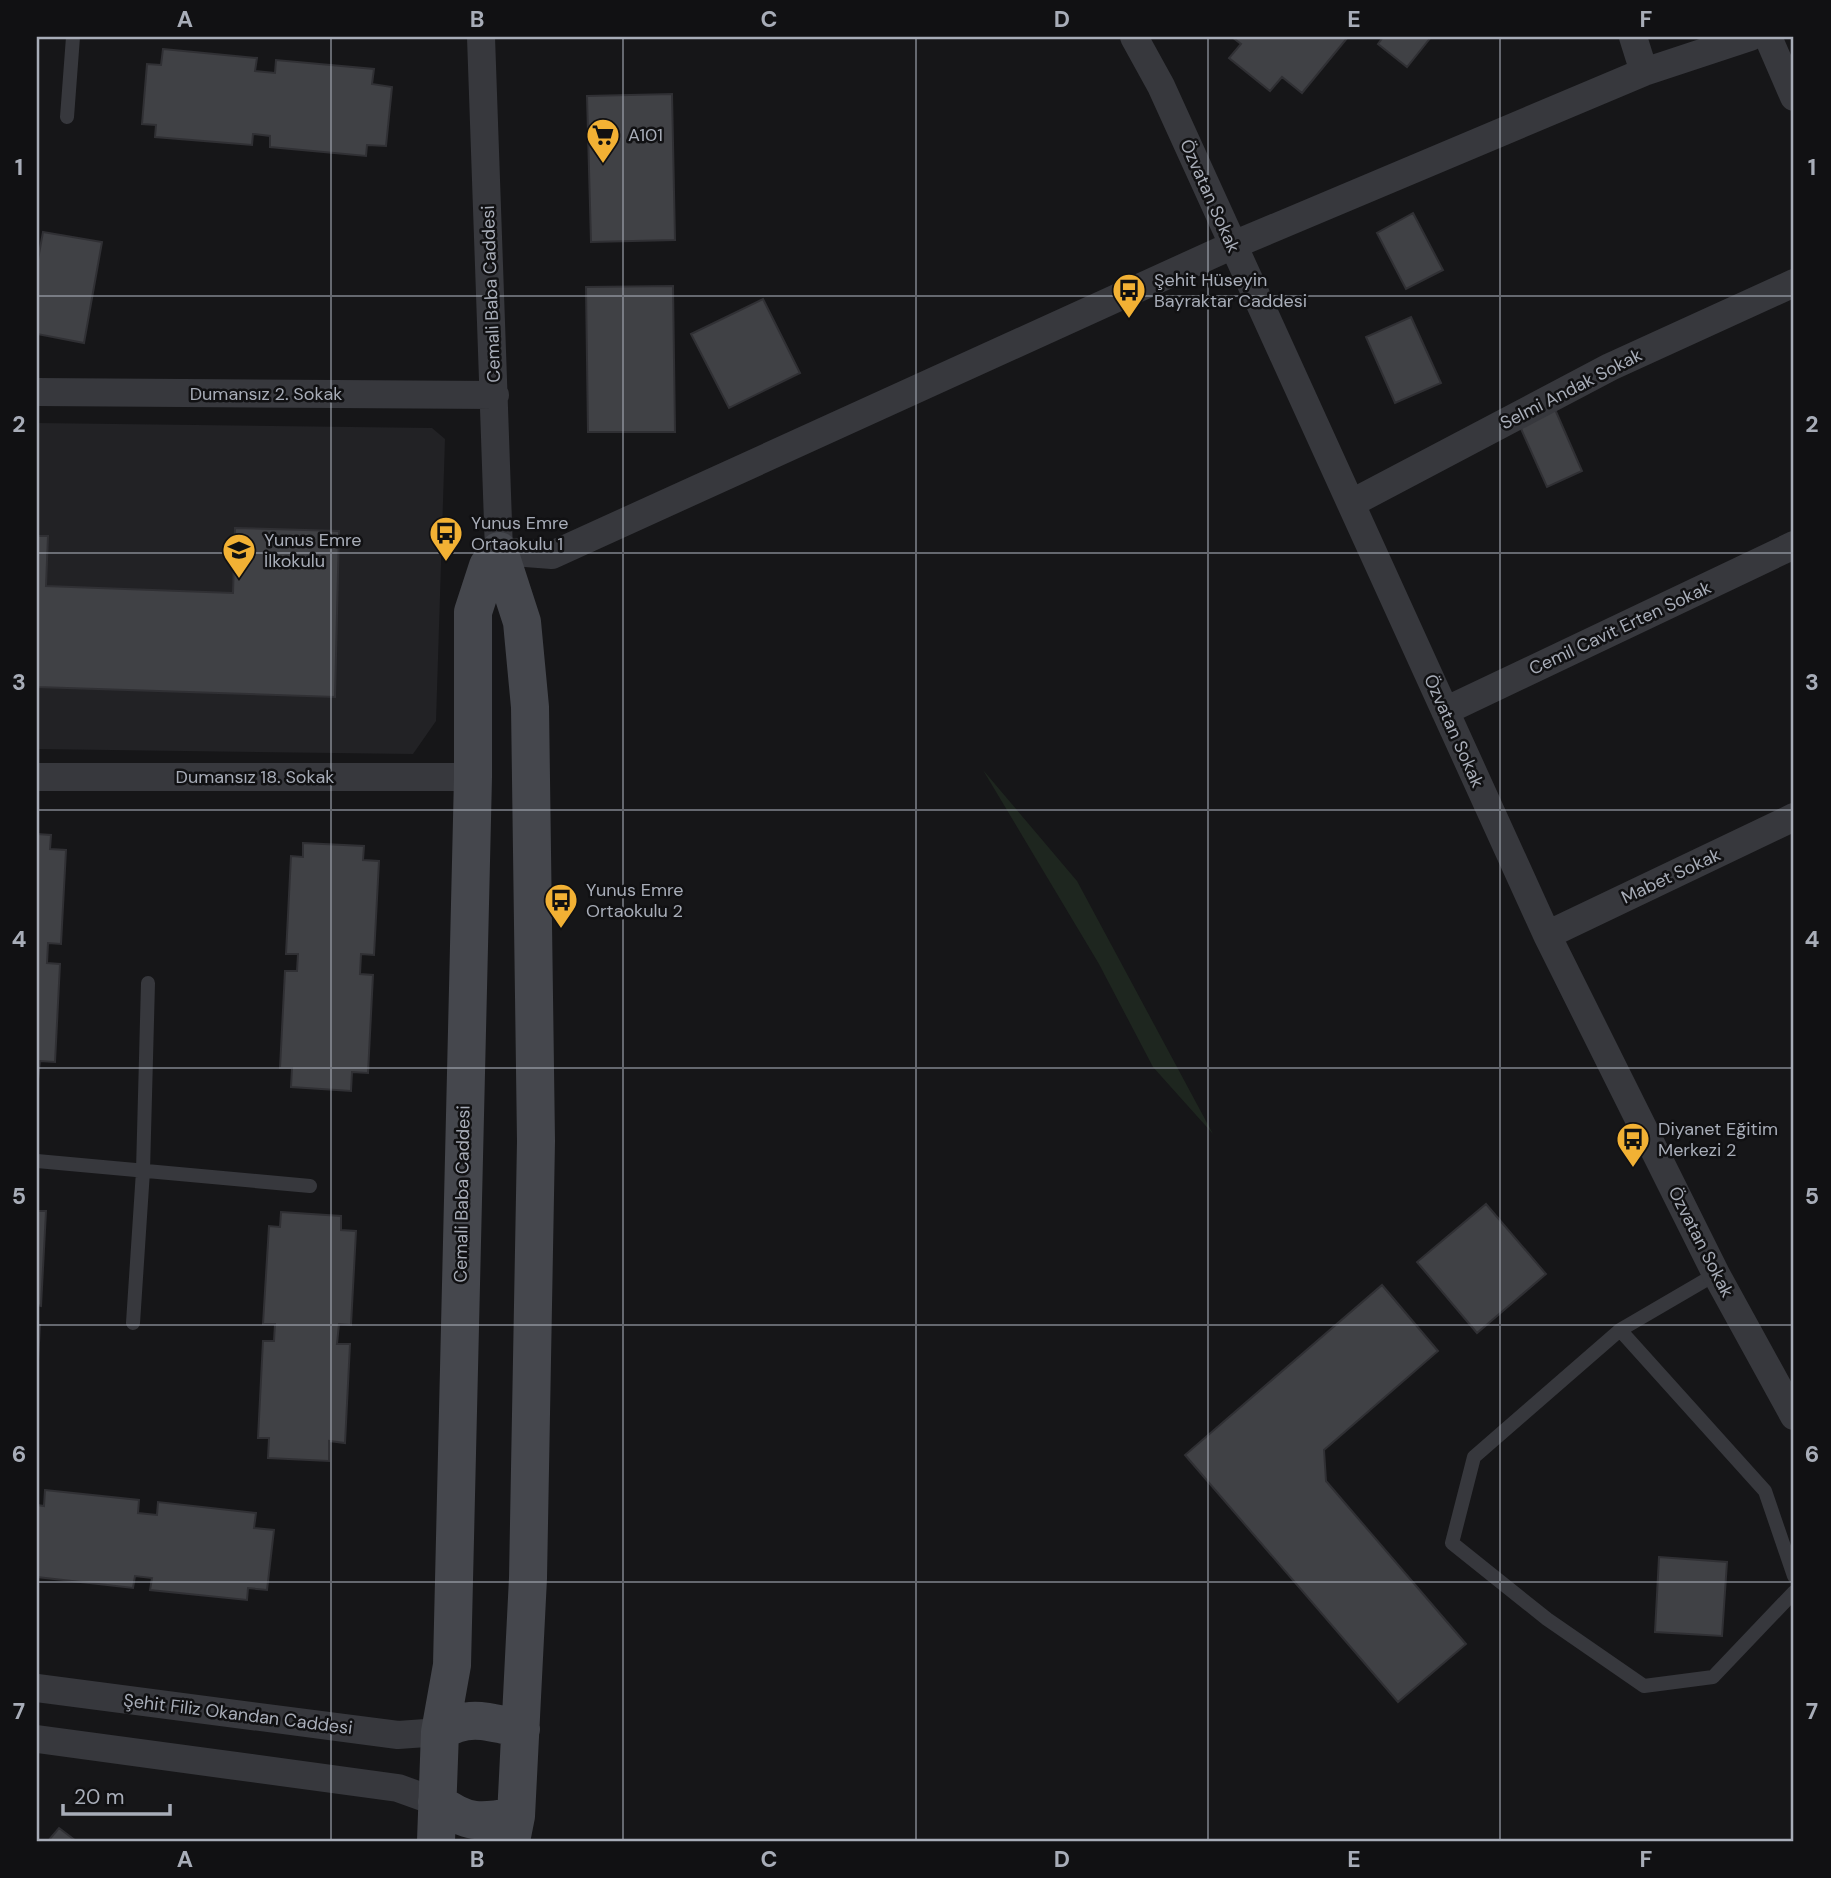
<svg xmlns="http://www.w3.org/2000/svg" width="1831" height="1878" font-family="'DM Sans',sans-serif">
	<rect width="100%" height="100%" fill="#161618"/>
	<!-- built -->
	<path fill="#222225" d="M37 423 432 428 445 439 436 721 413 754 37 749Z"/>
	<!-- green -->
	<path fill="#1e261f" d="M983 770 1077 881 1213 1134 1153 1067 1099 964Z"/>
	<!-- building -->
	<path fill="#404145" stroke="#303034" stroke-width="2" d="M1232 37H1348L1302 93 1282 77 1270 91 1229 58 1241 44Z
		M1383 37H1431L1407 67 1378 44Z
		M163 49 257 58 255 71 275 73 276 60 374 69 372 84 392 87 386 146 367 145 366 156 270 147V136L253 134 252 145 155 137 156 125 142 124 147 64 161 65Z
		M672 94 675 240 591 242 587 96Z
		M1413 213 1443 270 1406 289 1377 233Z
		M43 232 102 242 84 343 37 334V265Z
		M673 286 675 432H588L586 287Z
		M763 299 800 373 729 408 691 334Z
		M1411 317 1441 383 1395 403 1366 337Z
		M1554 407 1582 471 1547 487 1518 422Z
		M235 528 339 531 335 697 37 687V536H48L46 586 233 593Z
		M37 834 51 835 50 849 66 850 61 944 48 943 47 963 60 964 55 1062 40 1061 38 1080Z
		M303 843 364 846 363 860 379 861 374 955 361 954 360 974 373 975 368 1073 352 1072 351 1091 291 1087 292 1068H280L285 971H297L298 954H286L291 856 303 857Z
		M1486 1204 1546 1274 1477 1333 1417 1262Z
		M37 1211H46L41 1306 37 1305Z
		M281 1212 341 1216V1230L356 1231 351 1325 339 1324 337 1344H350L345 1443 329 1441V1461L268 1458 269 1438H258L263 1341H274L275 1324H263L269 1226 280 1227Z
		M1382 1285 1438 1351 1324 1450 1326 1481 1466 1644 1398 1702 1185 1455Z
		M37 1325H40L37 1379Z
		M45 1490 139 1500 138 1513 157 1515 158 1502 256 1513 254 1528 274 1530 267 1590 248 1588 247 1600 150 1590 152 1578 135 1576 133 1588 37 1577V1505L44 1506Z
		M1659 1557 1727 1562 1722 1636 1655 1632Z
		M59 1828 76 1841H48Z"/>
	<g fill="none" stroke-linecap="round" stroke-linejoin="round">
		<!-- lane -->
		<path stroke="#37383d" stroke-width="14" d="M67 117 73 37
			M37 1161 310 1186
			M1716 1274 1620 1330 1474 1457 1452 1543 1547 1619 1644 1686 1713 1677 1794 1592
			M133 1323 143 1171 148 983
			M1620 1330 1765 1491 1794 1576"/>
		<!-- street -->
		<path stroke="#37383d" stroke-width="28" d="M481 37 499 551 552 555 1231 246 1644 72 1750 37
			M1134 37 1161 86 1547 935 1716 1274 1794 1416
			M1633 37 1644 72
			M1768 37 1794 97
			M37 392 495 395
			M1352 503 1610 367 1794 283
			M1445 711 1794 545
			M37 777H473
			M1547 935 1794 817
			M37 1688 398 1735 440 1732
			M37 1739 398 1788 437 1802"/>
		<!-- secondary -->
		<path stroke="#45474d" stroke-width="38" d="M499 551 522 622 530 707 536 1141 528 1578 516 1816 511 1841
			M440 1732C467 1713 491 1722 521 1729
			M437 1802C467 1824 480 1823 516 1816
			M436 1841 440 1732 452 1665 473 777V612L488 566 499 551"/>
	</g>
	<!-- grid -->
	<path fill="none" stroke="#a8adb8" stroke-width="2" stroke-opacity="0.55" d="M331 37V1841M623 37V1841M916 37V1841M1208 37V1841M1500 37V1841M37 296H1794M37 553H1794M37 810H1794M37 1068H1794M37 1325H1794M37 1582H1794"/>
	<!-- icons -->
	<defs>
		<symbol id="supermarket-pin" viewBox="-11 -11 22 30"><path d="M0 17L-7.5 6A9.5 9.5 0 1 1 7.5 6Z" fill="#f2b134" stroke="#111113"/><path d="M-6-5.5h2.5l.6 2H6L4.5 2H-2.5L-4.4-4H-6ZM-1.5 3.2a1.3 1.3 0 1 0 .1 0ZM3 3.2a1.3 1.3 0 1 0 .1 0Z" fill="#111"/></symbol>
		<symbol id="bus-pin" viewBox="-11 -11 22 30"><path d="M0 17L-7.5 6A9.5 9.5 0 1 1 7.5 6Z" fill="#f2b134" stroke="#111113"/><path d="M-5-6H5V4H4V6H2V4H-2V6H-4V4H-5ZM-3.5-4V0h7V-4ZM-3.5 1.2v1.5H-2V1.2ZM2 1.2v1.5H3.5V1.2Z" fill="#111"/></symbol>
		<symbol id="school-pin" viewBox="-11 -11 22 30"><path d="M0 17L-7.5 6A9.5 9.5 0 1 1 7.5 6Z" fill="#f2b134" stroke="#111113"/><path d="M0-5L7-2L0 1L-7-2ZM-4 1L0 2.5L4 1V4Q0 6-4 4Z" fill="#111"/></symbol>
	</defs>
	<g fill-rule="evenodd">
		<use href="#supermarket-pin" x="584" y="116" width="38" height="52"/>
		<use href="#bus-pin" x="1110" y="271" width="38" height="52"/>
		<use href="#bus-pin" x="427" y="514" width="38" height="52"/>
		<use href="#school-pin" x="220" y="531" width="38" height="52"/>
		<use href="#bus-pin" x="542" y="881" width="38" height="52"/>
		<use href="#bus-pin" x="1614" y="1120" width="38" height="52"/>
	</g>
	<g text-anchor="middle" stroke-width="5" stroke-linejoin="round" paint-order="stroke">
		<!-- poi labels -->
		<g font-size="18" fill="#a8adb8" stroke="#111113" text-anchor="start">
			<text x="628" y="141">A101</text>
			<text x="1154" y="286">Şehit Hüseyin<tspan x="1154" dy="21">Bayraktar Caddesi</tspan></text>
			<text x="471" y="529">Yunus Emre<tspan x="471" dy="21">Ortaokulu 1</tspan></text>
			<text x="264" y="546">Yunus Emre<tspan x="264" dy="21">İlkokulu</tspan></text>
			<text x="586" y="896">Yunus Emre<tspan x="586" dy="21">Ortaokulu 2</tspan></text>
			<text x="1658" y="1135">Diyanet Eğitim<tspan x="1658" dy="21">Merkezi 2</tspan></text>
		</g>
		<!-- street labels -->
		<g font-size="18" fill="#a8adb8" stroke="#111113">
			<text transform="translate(1210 196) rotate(66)" y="6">Özvatan Sokak</text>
			<text transform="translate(491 294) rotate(-92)" y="6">Cemali Baba Caddesi</text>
			<text transform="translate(1571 389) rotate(-27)" y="6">Selmi Andak Sokak</text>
			<text x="266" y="400">Dumansız 2. Sokak</text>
			<text transform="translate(1620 628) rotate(-25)" y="6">Cemil Cavit Erten Sokak</text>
			<text transform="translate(1454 731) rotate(66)" y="6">Özvatan Sokak</text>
			<text x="255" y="783">Dumansız 18. Sokak</text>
			<text transform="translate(1671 876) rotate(-25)" y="6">Mabet Sokak</text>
			<text transform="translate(462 1194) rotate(-89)" y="6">Cemali Baba Caddesi</text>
			<text transform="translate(1701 1242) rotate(63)" y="6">Özvatan Sokak</text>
			<text transform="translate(238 1714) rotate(7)" y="6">Şehit Filiz Okandan Caddesi</text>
		</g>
	</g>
	<!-- border -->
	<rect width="1831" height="1878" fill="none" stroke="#111113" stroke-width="77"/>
	<!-- scale -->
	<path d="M63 1804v10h107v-10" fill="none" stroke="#a8adb8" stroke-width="3.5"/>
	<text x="74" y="1804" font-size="21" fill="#a8adb8" stroke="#111113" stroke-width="5" paint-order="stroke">20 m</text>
	<rect x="38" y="38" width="1754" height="1802" fill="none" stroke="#a8adb8" stroke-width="2.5"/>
	<g font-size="23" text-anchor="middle" font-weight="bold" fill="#a8adb8">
		<text x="185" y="27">A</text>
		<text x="477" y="27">B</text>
		<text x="769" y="27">C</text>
		<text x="1062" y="27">D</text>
		<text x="1354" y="27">E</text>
		<text x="1646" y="27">F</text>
		<text x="19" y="175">1</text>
		<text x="1812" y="175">1</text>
		<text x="19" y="432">2</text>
		<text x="1812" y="432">2</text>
		<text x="19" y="690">3</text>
		<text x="1812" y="690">3</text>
		<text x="19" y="947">4</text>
		<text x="1812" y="947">4</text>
		<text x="19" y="1204">5</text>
		<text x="1812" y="1204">5</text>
		<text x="19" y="1462">6</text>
		<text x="1812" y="1462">6</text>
		<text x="19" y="1719">7</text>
		<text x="1812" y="1719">7</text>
		<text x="185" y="1867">A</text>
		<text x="477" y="1867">B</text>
		<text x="769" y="1867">C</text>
		<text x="1062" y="1867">D</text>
		<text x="1354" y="1867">E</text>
		<text x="1646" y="1867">F</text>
	</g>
</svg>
